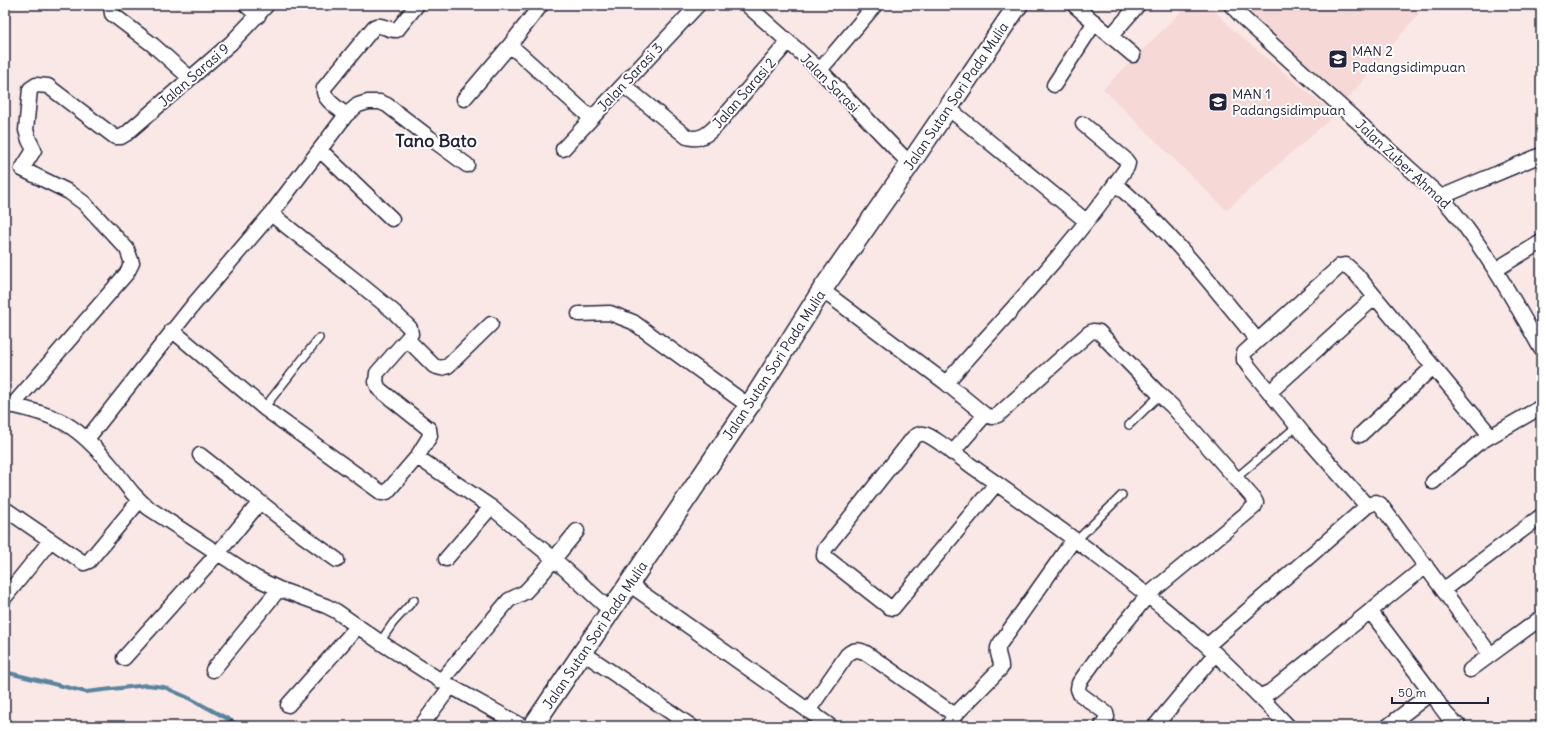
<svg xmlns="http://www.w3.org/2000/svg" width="1546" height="731" font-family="Delius,sans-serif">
	<rect width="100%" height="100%" fill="#fae8e7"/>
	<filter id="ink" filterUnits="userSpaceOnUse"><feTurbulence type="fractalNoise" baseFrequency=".025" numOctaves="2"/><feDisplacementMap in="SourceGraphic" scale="8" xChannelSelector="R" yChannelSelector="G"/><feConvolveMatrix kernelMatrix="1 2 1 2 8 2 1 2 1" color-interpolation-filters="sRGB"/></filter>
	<g filter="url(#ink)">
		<!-- built -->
		<path fill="#f6d8d6" d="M1188 5H1210L1233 30 1335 115 1226 210 1103 89Z
			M1235 5H1426L1344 103Z"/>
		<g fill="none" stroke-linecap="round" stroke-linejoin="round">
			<!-- stream -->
			<path stroke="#5a849e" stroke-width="4" d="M5 672 86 692 147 685 164 687 191 699 241 726"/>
			<defs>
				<path id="lane" d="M264 408 319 338
					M1129 425 1160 395
					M1236 478 1297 426
					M1076 541 1122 495
					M380 642 393 623 414 600"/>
				<path id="street" d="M111 5 112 14 153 45 190 78
					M246 5 258 16
					M747 5 820 70 910 164
					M1074 5 1133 55
					M1231 5 1244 19 1441 197C1480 240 1513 298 1541 349
					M1111 36 1138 5
					M510 45 591 118
					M820 70 875 5
					M623 85 687 137C700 141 708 134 717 125L788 42
					M1054 85 1095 22
					M464 99 510 45 541 5
					M948 108 1086 221
					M346 115C339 108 322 100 324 88L374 27C381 23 389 31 397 30L417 5
					M563 149 698 5
					M320 150 392 219
					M1116 184C1169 230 1213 286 1257 340
					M1441 197 1541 155
					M1495 270 1541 242
					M822 290 946 383 985 415 992 417 998 415 1089 333 1093 331 1099 332 1160 395 1172 406 1254 499 1256 503 1254 507 1148 595 1099 655 1079 683 1078 689 1080 694 1106 713 1107 717 1102 726
					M579 314 610 313 633 322 749 406
					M172 330 264 408 382 493 387 492 417 457 430 436 429 429 379 389 376 382 377 373 407 339 411 334 410 328 394 312 355 280 271 214
					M407 339 434 366 441 368 448 366 491 324
					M946 383C1008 313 1074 244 1127 167L1128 163 1125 159 1083 124
					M1270 392 1375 297
					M5 404C59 415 78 425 113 468 125 483 134 498 150 509L256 578 279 589 326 606 336 611 380 642 441 681 522 726
					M12 406 127 273 132 263 127 249 84 203 69 192 22 169 34 150 29 140 26 130 30 89 36 85 48 86 115 137H121L126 134 231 43 267 5
					M1360 435 1433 367
					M87 439 194 304 271 214 346 115 358 105 368 102H380L387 105 430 138 467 165
					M952 453 985 415
					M200 455 302 535 337 560
					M417 457 491 507 554 559 611 611
					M1433 482 1477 444 1541 407
					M996 484 893 608 889 607 824 556 825 549 913 438C916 436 919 433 924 434 932 435 967 463 976 469 1055 525 1134 580 1206 645 1235 671 1261 698 1288 726
					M1367 506 1306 437 1249 367 1244 360V353L1340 266 1346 265 1356 274 1490 435
					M5 509 84 563 89 561 139 501
					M446 559 491 507
					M629 584 830 726
					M1443 590 1541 516
					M5 597 50 541
					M1370 611 1435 697C1441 709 1448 718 1459 726
					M1207 646 1367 506 1376 502 1380 504 1490 654
					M582 652 691 726
					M124 658 218 553 260 502
					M213 670 279 589
					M1470 670 1541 618
					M441 681 509 600 525 592 540 576 577 531
					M1260 696 1270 692 1426 566
					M288 705 358 626
					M808 711 847 655C853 649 859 649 866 653L955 715
					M421 726 451 686
					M948 726 955 715 1001 668C1002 660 995 653 999 645L1074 539
					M1155 726 1215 654
					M1388 726 1431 693"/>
				<path id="secondary" d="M533 726 749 406 822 290 910 164 1018 5"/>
			</defs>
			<!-- lane casing -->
			<use href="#lane" stroke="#22223b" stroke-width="10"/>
			<!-- street casing -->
			<use href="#street" stroke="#22223b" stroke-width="17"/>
			<!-- secondary casing -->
			<use href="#secondary" stroke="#22223b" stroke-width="22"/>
			<!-- lane -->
			<use href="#lane" stroke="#fff" stroke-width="7"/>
			<!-- street -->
			<use href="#street" stroke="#fff" stroke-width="14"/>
			<!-- secondary -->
			<use href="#secondary" stroke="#fff" stroke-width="19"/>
		</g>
	</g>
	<!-- icons -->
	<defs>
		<symbol id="university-square" viewBox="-11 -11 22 22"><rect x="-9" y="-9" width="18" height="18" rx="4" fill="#22223b" stroke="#fff"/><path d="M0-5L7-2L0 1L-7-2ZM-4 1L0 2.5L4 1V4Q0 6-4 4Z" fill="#fff"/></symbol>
	</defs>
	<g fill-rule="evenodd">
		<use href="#university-square" x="1327" y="48" width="22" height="22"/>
		<use href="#university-square" x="1207" y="91" width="22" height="22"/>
	</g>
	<g text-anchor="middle" stroke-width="4" stroke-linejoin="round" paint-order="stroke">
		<!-- poi labels -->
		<g font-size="14" fill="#22223b" stroke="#fff" text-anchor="start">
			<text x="1352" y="56">MAN 2<tspan x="1352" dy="16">Padangsidimpuan</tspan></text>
			<text x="1232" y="99">MAN 1<tspan x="1232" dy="16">Padangsidimpuan</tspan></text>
		</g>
		<!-- street labels -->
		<g font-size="14" fill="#22223b" stroke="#fff">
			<text transform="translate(194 75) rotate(-41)" y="5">Jalan Sarasi 9</text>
			<text transform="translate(630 77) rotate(-47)" y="5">Jalan Sarasi 3</text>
			<text transform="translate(830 83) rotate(45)" y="5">Jalan Sarasi</text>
			<text transform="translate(744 93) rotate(-49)" y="5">Jalan Sarasi 2</text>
			<text transform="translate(956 96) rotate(-56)" y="5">Jalan Sutan Sori Pada Mulia</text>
			<text transform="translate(1403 164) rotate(43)" y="5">Jalan Zuber Ahmad</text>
			<text transform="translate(774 365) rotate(-57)" y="5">Jalan Sutan Sori Pada Mulia</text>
			<text transform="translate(595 635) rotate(-56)" y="5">Jalan Sutan Sori Pada Mulia</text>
		</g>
		<!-- district labels -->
		<g font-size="18" font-weight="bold" fill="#22223b" stroke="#fff">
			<text x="436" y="147">Tano Bato</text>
		</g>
	</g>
	<!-- margin -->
	<rect width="1546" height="731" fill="none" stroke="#fff" stroke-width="20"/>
	<rect x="10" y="10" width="1526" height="711" fill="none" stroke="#22223b" stroke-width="1.5" filter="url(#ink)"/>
	<!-- scale -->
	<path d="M1392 697v6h96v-6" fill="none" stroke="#22223b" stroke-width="2"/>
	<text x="1398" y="697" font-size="12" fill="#22223b" stroke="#ffffff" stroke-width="3" paint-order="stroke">50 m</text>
</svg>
